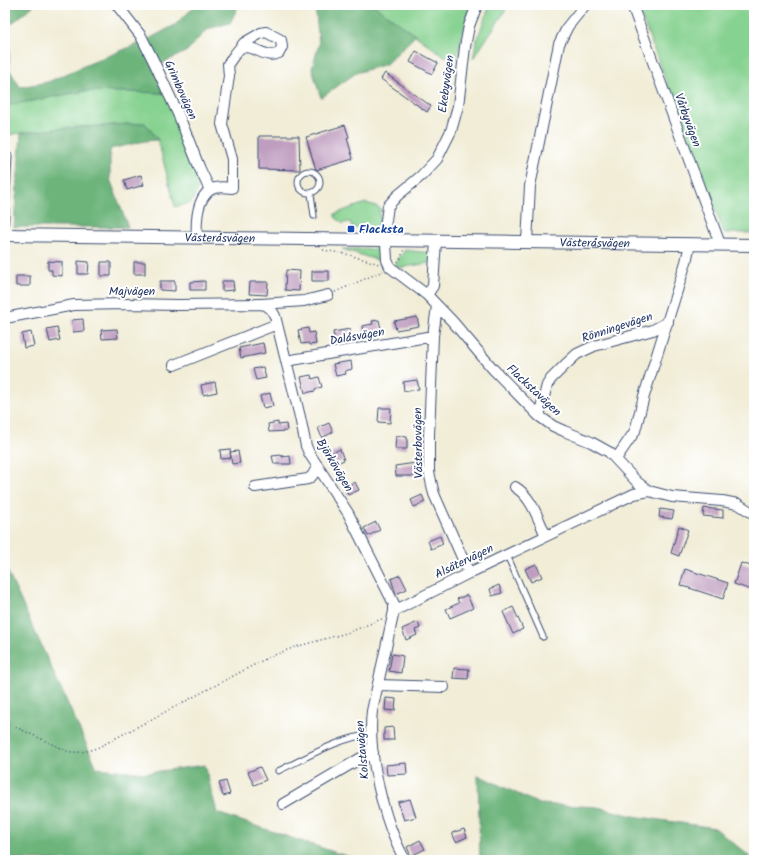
<svg xmlns="http://www.w3.org/2000/svg" width="759" height="865" font-family="Kalam,sans-serif">
	<rect width="100%" height="100%" fill="#fff"/>
	<filter id="ink" filterUnits="userSpaceOnUse"><feTurbulence type="fractalNoise" baseFrequency=".025" numOctaves="2"/><feDisplacementMap in="SourceGraphic" scale="8" xChannelSelector="R" yChannelSelector="G"/><feConvolveMatrix kernelMatrix="1 2 1 2 8 2 1 2 1" color-interpolation-filters="sRGB"/></filter>
	<filter id="wash" filterUnits="userSpaceOnUse"><feTurbulence type="fractalNoise" baseFrequency=".012" numOctaves="4" result="noise"/><feDisplacementMap in="SourceGraphic" scale="16" xChannelSelector="R" yChannelSelector="G"/><feGaussianBlur stdDeviation="0.9" result="paint"/><feColorMatrix in="noise" values="0 0 0 0 0 0 0 0 0 0 0 0 0 0 0 0 0 1.4 0 .05"/><feComposite in="paint" operator="in"/></filter>
	<g filter="url(#wash)">
		<rect width="100%" height="100%" fill="#f1edd7"/>
		<!-- green -->
		<path fill="#86d290" stroke="#508077" d="M373 5H470L457 58 444 56Z
			M490 5H509L473 59 476 42Z
			M637 5H754V233H724Z
			M84 91 166 93 194 162 200 185 191 203 175 207 158 140 145 123 66 128 5 135V99L10 105Z
			M366 203 373 205 380 208V219L378 227 371 228 351 227V222L344 223 343 224 335 217V214L348 209Z
			M342 249H379L382 251 383 262Z
			M405 250 432 253 434 255 429 263 399 268 395 264Z"/>
		<!-- forest -->
		<path fill="#6cb47a" stroke="#44726c" d="M5 5H34L10 25 9 69 20 87 48 82 91 63 140 43 166 93 84 91 10 105 5 99Z
			M192 5H239L230 23 207 29 187 51 159 65 145 41 175 25 193 8Z
			M315 5H373L416 35 386 64 356 73 321 98 312 69 319 44Z
			M145 123 158 140 145 141 110 149V179L128 227H14L21 133 66 128Z
			M5 566 97 768 146 773 205 765 217 813 358 860H5Z
			M478 775 539 804 597 807 633 816 715 828 754 860H480Z"/>
		<g id="blocks">
			<!-- building -->
			<path fill="#bf9dc0" d="M416 51 438 63 432 74 410 62Z
				M385 73 431 106 427 112 381 79Z
				M345 125 349 137 347 138 353 159 316 170 306 137Z
				M259 136H299L300 170 259 169Z
				M141 175 144 185 127 190 124 180Z
				M48 261 62 262V276L52 275V270H48Z
				M78 261 89 262 88 274H78Z
				M101 262H111V276H101Z
				M134 262H145V274H134Z
				M286 270 300 271 299 291 285 290Z
				M312 271H329V281H312Z
				M16 276H30V286H16Z
				M160 281H175V291L160 290Z
				M205 281V290H190V282Z
				M222 281H233L234 290 222 291Z
				M250 282H268L267 295 249 294Z
				M417 317 419 326 396 330 394 321Z
				M83 319 84 331 73 332 72 320Z
				M379 320 382 333 364 336 362 326 373 324 372 321Z
				M57 327 60 340 50 342 47 329Z
				M308 328 309 333 314 332 316 344 309 345V343L301 344 298 330Z
				M117 329 118 338 102 339 101 330Z
				M350 329 351 337 335 340 333 332Z
				M31 332 34 346 24 348 22 334Z
				M263 343 265 353 241 358 239 348Z
				M351 361 352 369 345 371 346 374 336 376 333 364Z
				M263 367 266 378 256 380 253 369Z
				M311 375 312 379 319 377 322 387 315 389V391L305 393 301 377Z
				M417 380 419 389 404 391 403 382Z
				M215 382 217 392 203 395 201 385Z
				M270 393 273 406 263 408 260 396Z
				M379 408H391L390 423 378 422Z
				M278 422V425L286 424 287 431 269 432 268 424Z
				M329 423 333 432 322 438 318 428Z
				M396 436 407 437V449H395Z
				M230 449 231 458 221 459 220 450Z
				M340 449 344 460 335 464 330 454Z
				M238 451 240 463 232 464 230 452Z
				M282 455V457L290 456 291 464H274L272 456Z
				M416 463 417 476H396L395 466Z
				M355 482 359 490 348 495 345 486Z
				M422 495 425 502 414 507 411 500Z
				M704 508 723 510V518L703 516Z
				M660 509 674 511 672 519 659 517Z
				M376 522 380 530 368 536 364 528Z
				M679 526 688 530 679 556 671 553Z
				M440 536 443 544 431 549 428 541Z
				M741 563 754 567V591L734 584Z
				M536 564 542 577 531 582 525 569Z
				M685 569 728 583 723 599 680 585Z
				M400 575 407 589 396 594 391 579Z
				M499 585 502 593 492 596 490 589Z
				M467 595 473 608 450 618 446 609 459 603 457 599Z
				M513 607 523 629 513 634 503 612Z
				M418 622 420 628 415 630 417 635 406 640 402 629Z
				M392 654 403 656 401 673 389 671Z
				M454 668 469 669 468 679 453 678Z
				M386 698 396 699 395 711 385 710Z
				M393 727 394 740H384V728Z
				M406 763 407 774 387 775 386 765Z
				M260 767 266 780 254 785 248 772Z
				M226 781 230 794 223 796 219 783Z
				M410 799 416 817 404 820 398 802Z
				M464 829 467 837 456 842 452 833Z
				M420 840 425 849 411 856 407 847Z"/>
		</g>
	</g>
	<g filter="url(#ink)">
		<use href="#blocks" fill-opacity="0" stroke="#3b4c70" stroke-width="1"/>
		<g fill="none" stroke-linecap="round" stroke-linejoin="round">
			<defs>
				<path id="service" d="M298 182a11 11 0 1 1 22 0a11 11 0 1 1-22 0Z
					M311 194 314 216
					M5 235 9 156
					M507 555 543 637
					M278 771C308 757 338 738 372 734"/>
				<path id="minor" d="M117 5 141 36 154 62 179 116 200 169 210 190
					M477 5 469 26 465 47 458 106 451 131 437 159 421 176 397 196 388 206 385 227 387 260 390 267 427 295 453 322 493 369 539 416 553 426 564 431 591 442 609 452 637 482 649 491 672 497 722 501 738 504 754 514
					M632 5 720 244
					M197 238C196 223 196 200 210 190 216 186 225 187 232 188V159L222 124 229 76 228 64 235 54 244 43 261 33 266 32 281 40 282 47 279 53C269 58 261 51 251 48 248 47 244 47 241 47
					M527 242 530 186 559 44 568 26 585 5
					M427 295 433 286 436 241
					M262 304 304 301 328 295
					M437 306 433 336 429 435V472L434 494 469 573
					M5 318 74 305 126 304 178 305 260 304 266 305 271 309 275 316 300 417 306 446 309 453 348 513 394 604V611L372 711C367 753 384 823 405 860
					M286 361 433 336
					M174 365 277 324
					M539 416 547 385 551 379 565 365 577 354 594 346 653 330 668 322
					M616 459 635 431 644 396 686 262 690 244
					M255 487 308 479 312 476 318 466
					M515 487C532 497 538 519 546 536
					M394 611 469 573 634 494 649 491
					M378 685 444 687
					M283 804 361 758 373 753"/>
				<g id="tertiary">
					<path id="s1" d="M5 235 754 245"/>
				</g>
			</defs>
			<!-- service casing -->
			<use href="#service" stroke="#3b4c70" stroke-width="7"/>
			<!-- minor casing -->
			<use href="#minor" stroke="#3b4c70" stroke-width="12"/>
			<!-- tertiary casing -->
			<use href="#tertiary" stroke="#3b4c70" stroke-width="14"/>
			<!-- path -->
			<path stroke="#3b4c70" stroke-width="1.5" stroke-dasharray="1 3" stroke-linecap="butt" d="M323 250 346 254 379 264
				M398 262 401 258 404 249
				M335 292 383 271
				M5 722 67 751C78 754 89 751 99 747L269 657 295 647 350 632 384 618"/>
			<!-- service -->
			<use href="#service" stroke="#fff" stroke-width="5"/>
			<!-- minor -->
			<use href="#minor" stroke="#fff" stroke-width="10"/>
			<!-- tertiary -->
			<use href="#tertiary" stroke="#fff" stroke-width="12"/>
		</g>
	</g>
	<!-- markers -->
	<rect fill="#1a4fb4" stroke="#fff" stroke-width="1.5" x="347" y="225" width="8" height="8" rx="2"/>
	<g text-anchor="middle" stroke-width="4" stroke-linejoin="round" paint-order="stroke">
		<!-- street labels -->
		<g font-size="12" fill="#1b2f5e" stroke="#fff">
			<text transform="translate(446 84) rotate(-82)" y="4">Ekebyvägen</text>
			<text transform="translate(181 90) rotate(66)" y="4">Grimbovägen</text>
			<text transform="translate(688 120) rotate(70)" y="4">Vårbyvägen</text>
			<text dy="4" stroke="none"><textPath href="#s1" startOffset="215">Västeråsvägen</textPath></text>
			<text dy="4" stroke="none"><textPath href="#s1" startOffset="590">Västeråsvägen</textPath></text>
			<text x="132" y="295">Majvägen</text>
			<text transform="translate(617 327) rotate(-18)" y="4">Rönningevägen</text>
			<text transform="translate(357 336) rotate(-10)" y="4">Dalåsvägen</text>
			<text transform="translate(534 390) rotate(43)" y="4">Flackstavägen</text>
			<text transform="translate(418 443) rotate(-91)" y="4">Västerbovägen</text>
			<text transform="translate(335 465) rotate(59)" y="4">Björkövägen</text>
			<text transform="translate(464 561) rotate(-26)" y="4">Alsätervägen</text>
			<text transform="translate(362 750) rotate(-95)" y="4">Kolstavägen</text>
		</g>
		<!-- transit labels -->
		<g font-size="12" font-weight="bold" fill="#164399" stroke="#fff" text-anchor="start">
			<text x="359" y="233">Flacksta</text>
		</g>
	</g>
	<!-- margin -->
	<rect width="759" height="865" fill="none" stroke="#fff" stroke-width="20"/>
</svg>
